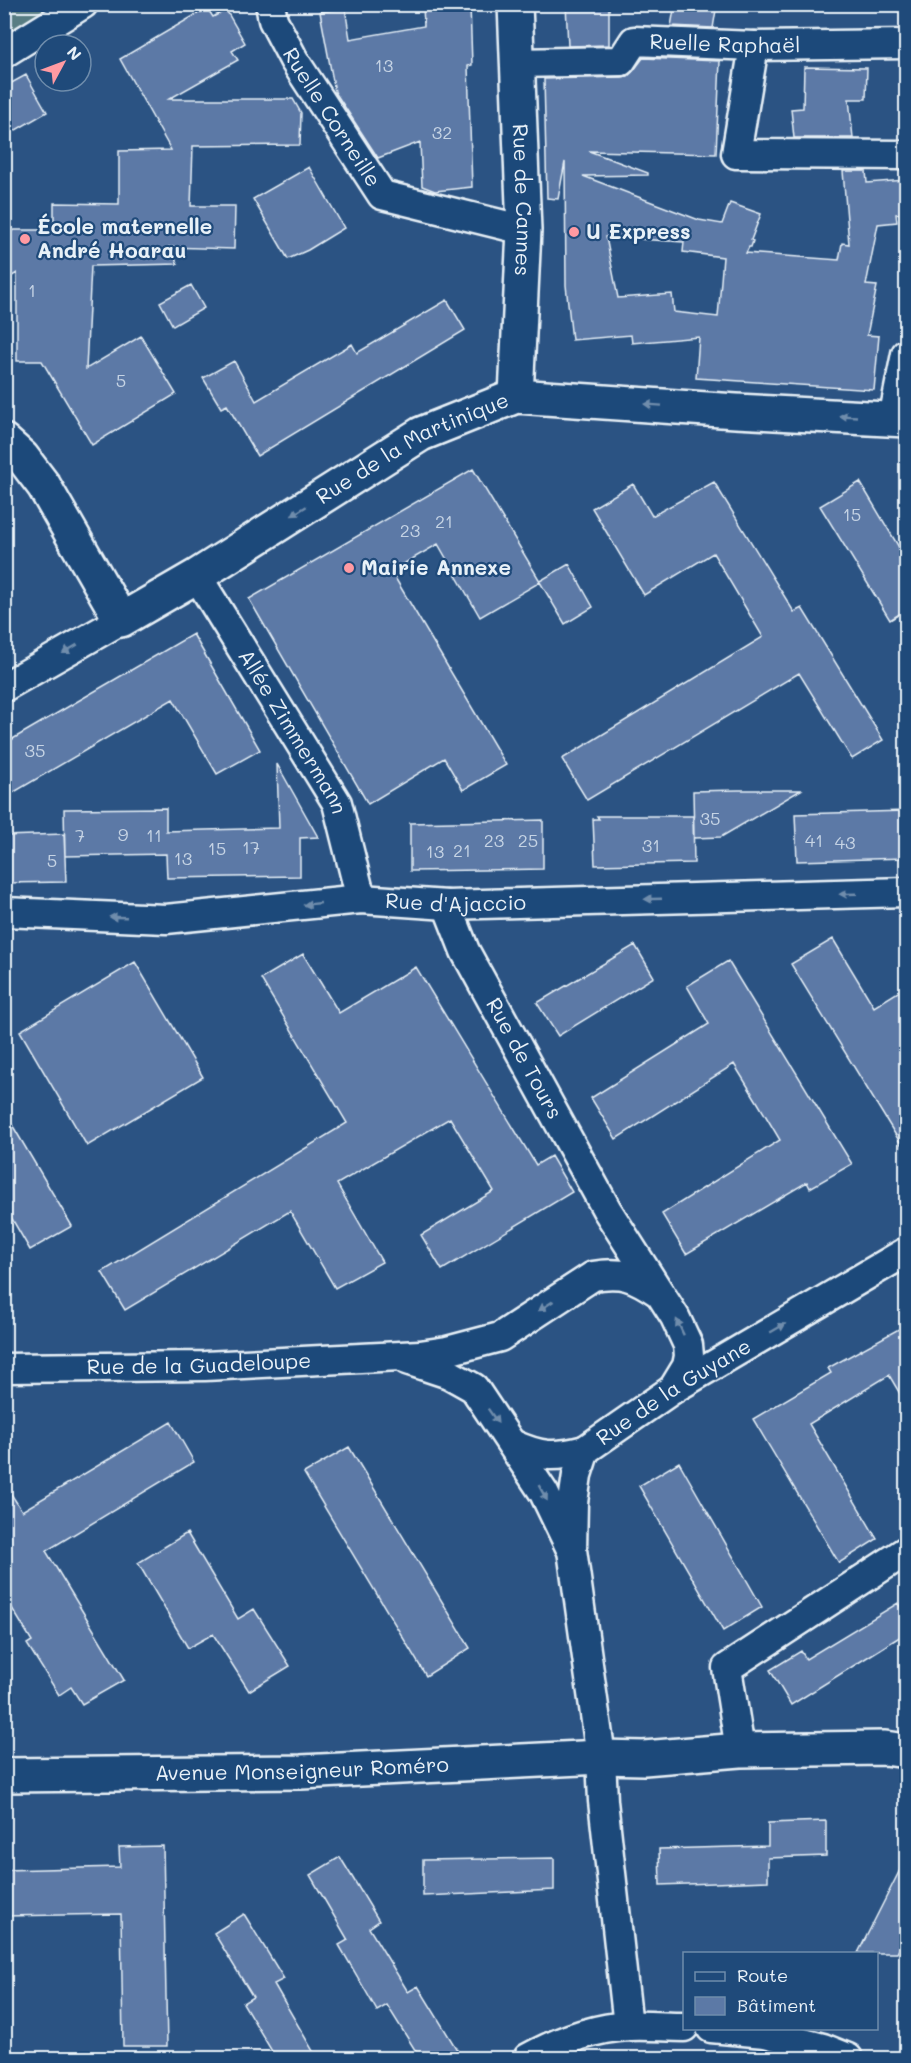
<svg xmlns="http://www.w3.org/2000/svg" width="911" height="2063" font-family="Mali,sans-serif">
	<rect width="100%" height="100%" fill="#2b5383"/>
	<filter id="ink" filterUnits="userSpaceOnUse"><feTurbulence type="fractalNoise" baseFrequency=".0167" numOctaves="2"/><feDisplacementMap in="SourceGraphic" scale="12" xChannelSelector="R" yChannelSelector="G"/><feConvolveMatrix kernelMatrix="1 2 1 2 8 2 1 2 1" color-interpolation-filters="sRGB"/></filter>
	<g filter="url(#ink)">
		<!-- green -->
		<path fill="#587d83" stroke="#a0b7be" stroke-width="1.5" d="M5 5H61L5 41Z"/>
		<!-- building -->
		<path fill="#5c79a6" stroke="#e8f1f8" stroke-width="1.5" fill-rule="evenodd" d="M566 4H609V45L568 46Z
			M675 4H717L713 28 671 26Z
			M470 5 472 65 468 66 472 187 435 191 422 186 420 142 378 158 335 92 320 12 345 8 350 39 424 26 423 6Z
			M207 8 213 17 226 10 245 43 232 51 238 60 169 99H293L301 113 300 145 193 146 191 206H235L234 249 168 247 178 264 91 266 86 369 141 336 176 394 92 445 42 361H17V273L4 281V236L14 230H54V203L119 204V151L171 150 120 59Z
			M643 58 720 61 716 154 589 151 648 173V175L583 176 699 220 722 224 730 203 761 214 751 240 753 241 751 247H749L746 253 839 260 842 243 849 244 843 171H866L867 183 906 180V213L896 214 897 222 878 224 866 285 877 286 867 335 879 336 874 390 696 378 699 337 632 343 631 335 572 340 566 285 565 162 558 199 547 198 544 79 622 77 628 76 634 70ZM606 237 684 242 683 252 723 257 718 317 674 312 672 294 618 298Z
			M804 67 867 68 866 99H849L853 138H794L791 109 803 108Z
			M26 75 47 112 4 137V87Z
			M309 167 344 228 308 250 288 259 253 199Z
			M191 285 204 308 173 326 160 302Z
			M447 300 465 330 257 456 227 405 221 408 203 378 234 361 256 401 352 344 357 353Z
			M473 469 540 581 569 564 593 607 565 624 540 582 480 617 438 544 391 571 506 765 463 790 444 758 368 804 249 599Z
			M714 482 794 612 802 608 883 740 852 759 799 673 587 800 562 759 763 637 713 553 644 595 592 508 633 484 652 516Z
			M860 482 906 559V610L890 620 820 506Z
			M193 634 260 750 217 774 173 699 4 798V744Z
			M277 764 318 837 300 838V876L167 878 166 854 65 856 64 809 166 808V831L279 828Z
			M738 790H801L721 837 694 838 693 791Z
			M906 811V858L797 861 795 814Z
			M597 816H693L694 863 595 865 593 819H599Z
			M543 820V869L410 871V823Z
			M64 834 66 882 4 883V836Z
			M833 939 874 1007 906 987V1152L791 964Z
			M635 945 654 977 558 1036 537 1003Z
			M303 954 339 1013 416 967 536 1165 551 1156 572 1192 442 1270 421 1235 494 1191 450 1118 337 1184 382 1262 335 1288 290 1211 125 1310 102 1272 347 1123 261 979Z
			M728 961 852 1164 810 1188 807 1182 686 1254 662 1214 780 1140 758 1103 734 1064 616 1139 591 1098 709 1024 687 986Z
			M135 962 203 1077 87 1146 20 1031Z
			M4 1111 72 1226 30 1250 4 1205Z
			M906 1325V1404L889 1375 809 1424 877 1539 839 1563 753 1419 831 1373 828 1368Z
			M171 1422 194 1462 46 1551 124 1680 82 1704 71 1687 59 1695 27 1644 32 1641 4 1595V1483L22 1511Z
			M349 1447 470 1648 426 1676 304 1473Z
			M679 1462 762 1607 723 1631 639 1486Z
			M187 1533 238 1619 254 1609 290 1666 249 1691 213 1634 188 1648 138 1563Z
			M898 1603 906 1618V1633L791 1705 770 1670 801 1651 806 1659Z
			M826 1821V1856L768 1858V1881L660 1885 659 1849 768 1846V1823Z
			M163 1846 167 2046H123L121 1914 4 1916V1870L120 1867 119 1847Z
			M340 1857 379 1921 369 1928 408 1992 418 1986 462 2058H420L387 2005 377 2011 368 1995 339 1945 348 1940 310 1875Z
			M554 1858V1890L423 1896V1860Z
			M906 1858V1936L897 1953H858Z
			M244 1914 284 1979 274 1984 317 2058H276L243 2003 253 1997 214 1933Z"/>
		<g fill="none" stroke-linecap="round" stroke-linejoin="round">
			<defs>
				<g id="street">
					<path id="s1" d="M270 4 273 20 294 60 382 195 524 230"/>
					<path d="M754 46 736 154 906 155"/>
					<path d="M4 53 83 4"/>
					<path id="s2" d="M517 63 621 61 634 41 754 46 906 44"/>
					<path d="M893 419 906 354"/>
					<path id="s3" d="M197 576 337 803 361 899"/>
					<path d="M4 687 121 620"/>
					<path id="s4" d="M447 905 465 951 607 1210 675 1317 688 1345 689 1356 687 1366 673 1389"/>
					<path id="s5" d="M4 912 166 919 361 899 447 905 906 892"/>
					<path d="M407 1360 449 1374 474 1388 544 1493 570 1547"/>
					<path id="s6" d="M4 1368 205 1366 420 1355 447 1351 500 1337 593 1276C622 1271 634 1276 658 1292"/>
					<path d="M512 1444C541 1457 554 1458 585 1450"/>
					<path d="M740 1750 727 1668 906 1551"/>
					<path id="s7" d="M628 2026 603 1801 601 1757 572 1550 573 1502 577 1475 585 1450 673 1389 906 1252"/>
					<path d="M711 2028 765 2033 823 2048 848 2058"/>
					<path d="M528 2058C559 2041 593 2028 629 2026 647 2025 666 2027 684 2027"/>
				</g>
				<g id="secondary">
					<path id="s8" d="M515 4 524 230 516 396"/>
					<path id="s9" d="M4 441 22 457 44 486 121 620 197 576 421 434 516 396 736 411 906 420"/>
					<path id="s10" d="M4 1775 301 1772 601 1757 644 1758 740 1750 885 1748 906 1751"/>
				</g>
			</defs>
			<!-- street casing -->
			<use href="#street" stroke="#e8f1f8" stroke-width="33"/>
			<!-- secondary casing -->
			<use href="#secondary" stroke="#e8f1f8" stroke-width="38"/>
			<!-- street -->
			<use href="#street" stroke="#1f4a7a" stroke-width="28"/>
			<!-- secondary -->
			<use href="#secondary" stroke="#1f4a7a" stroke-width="33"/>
		</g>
		<!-- one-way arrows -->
		<defs><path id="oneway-solid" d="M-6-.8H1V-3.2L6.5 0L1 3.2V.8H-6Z" transform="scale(1.5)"/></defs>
		<g fill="#6f8dac">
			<use href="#oneway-solid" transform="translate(653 405) rotate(-176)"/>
			<use href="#oneway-solid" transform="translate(848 416) rotate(-177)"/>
			<use href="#oneway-solid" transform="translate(299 511) rotate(148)"/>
			<use href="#oneway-solid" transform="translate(70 649) rotate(150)"/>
			<use href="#oneway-solid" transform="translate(848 894) rotate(178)"/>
			<use href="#oneway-solid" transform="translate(653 899) rotate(178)"/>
			<use href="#oneway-solid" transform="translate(312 904) rotate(174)"/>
			<use href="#oneway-solid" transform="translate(118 917) rotate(-178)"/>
			<use href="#oneway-solid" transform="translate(546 1306) rotate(147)"/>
			<use href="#oneway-solid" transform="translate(680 1327) rotate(-115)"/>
			<use href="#oneway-solid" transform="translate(778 1328) rotate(-30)"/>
			<use href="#oneway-solid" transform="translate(493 1416) rotate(55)"/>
			<use href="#oneway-solid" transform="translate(543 1493) rotate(61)"/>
		</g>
	</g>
	<!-- markers -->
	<g fill="#ff9aa2" stroke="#1f4a7a" stroke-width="2">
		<circle cx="574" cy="232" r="6"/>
		<circle cx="25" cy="239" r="6"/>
		<circle cx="349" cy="568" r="6"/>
	</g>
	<g text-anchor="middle" stroke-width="4.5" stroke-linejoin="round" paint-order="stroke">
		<!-- number labels -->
		<g font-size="18" fill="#c5d3e4">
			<text x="384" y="72">13</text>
			<text x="442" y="139">32</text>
			<text x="32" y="297">1</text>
			<text x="121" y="387">5</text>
			<text x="852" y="521">15</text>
			<text x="444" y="528">21</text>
			<text x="410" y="537">23</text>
			<text x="35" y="757">35</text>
			<text x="710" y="825">35</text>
			<text x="123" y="841">9</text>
			<text x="80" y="842">7</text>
			<text x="154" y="842">11</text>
			<text x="494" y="847">23</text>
			<text x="528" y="847">25</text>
			<text x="814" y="847">41</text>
			<text x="845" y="849">43</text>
			<text x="651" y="852">31</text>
			<text x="251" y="854">17</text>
			<text x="217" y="855">15</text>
			<text x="462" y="857">21</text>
			<text x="435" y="858">13</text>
			<text x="183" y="865">13</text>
			<text x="52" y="867">5</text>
		</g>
		<!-- street labels -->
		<g font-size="21" fill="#e8f1f8" stroke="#1f4a7a">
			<text dy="7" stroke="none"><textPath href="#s2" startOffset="219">Ruelle Raphaël</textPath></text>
			<text dy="7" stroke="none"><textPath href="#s1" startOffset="130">Ruelle Corneille</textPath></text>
			<text dy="7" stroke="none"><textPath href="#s8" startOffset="196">Rue de Cannes</textPath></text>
			<text dy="7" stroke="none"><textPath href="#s9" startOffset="554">Rue de la Martinique</textPath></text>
			<text dy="7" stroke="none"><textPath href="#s3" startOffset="183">Allée Zimmermann</textPath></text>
			<text dy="7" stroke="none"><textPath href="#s5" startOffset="453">Rue d'Ajaccio</textPath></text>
			<text dy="7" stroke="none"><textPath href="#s4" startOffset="172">Rue de Tours</textPath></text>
			<text dy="7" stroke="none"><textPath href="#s6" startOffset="195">Rue de la Guadeloupe</textPath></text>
			<text dy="7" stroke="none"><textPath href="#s7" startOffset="687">Rue de la Guyane</textPath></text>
			<text dy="7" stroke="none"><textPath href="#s10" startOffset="298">Avenue Monseigneur Roméro</textPath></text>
		</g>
		<!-- poi labels -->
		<g font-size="21" font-weight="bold" fill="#e8f1f8" stroke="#1f4a7a" text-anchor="start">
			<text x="37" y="234">École maternelle<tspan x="37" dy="24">André Hoarau</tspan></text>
			<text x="586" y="239">U Express</text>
			<text x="361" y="575">Mairie Annexe</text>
		</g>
	</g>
	<!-- margin -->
	<rect width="911" height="2063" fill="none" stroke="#1f4a7a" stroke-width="24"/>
	<rect x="12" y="12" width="887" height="2039" fill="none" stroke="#e8f1f8" stroke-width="2" filter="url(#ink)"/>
	<!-- legend -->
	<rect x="683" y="1952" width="195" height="78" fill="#1f4a7a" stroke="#6f8dac" stroke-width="1.5"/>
	<rect x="695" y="1972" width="30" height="9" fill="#1f4a7a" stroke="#6f8dac" stroke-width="1.5"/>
	<text x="737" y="1982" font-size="18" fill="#e8f1f8">Route</text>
	<rect x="695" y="1997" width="30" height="18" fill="#5c79a6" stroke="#6f8dac" stroke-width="1.5"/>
	<text x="737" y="2012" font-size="18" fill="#e8f1f8">Bâtiment</text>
	<!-- north arrow -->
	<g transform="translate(63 63) rotate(49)"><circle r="28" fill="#1f4a7a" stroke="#6f8dac" stroke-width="1.5"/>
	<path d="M0-4.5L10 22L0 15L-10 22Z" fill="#ff9aa2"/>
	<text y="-9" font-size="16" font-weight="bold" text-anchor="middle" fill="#e8f1f8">N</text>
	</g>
</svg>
